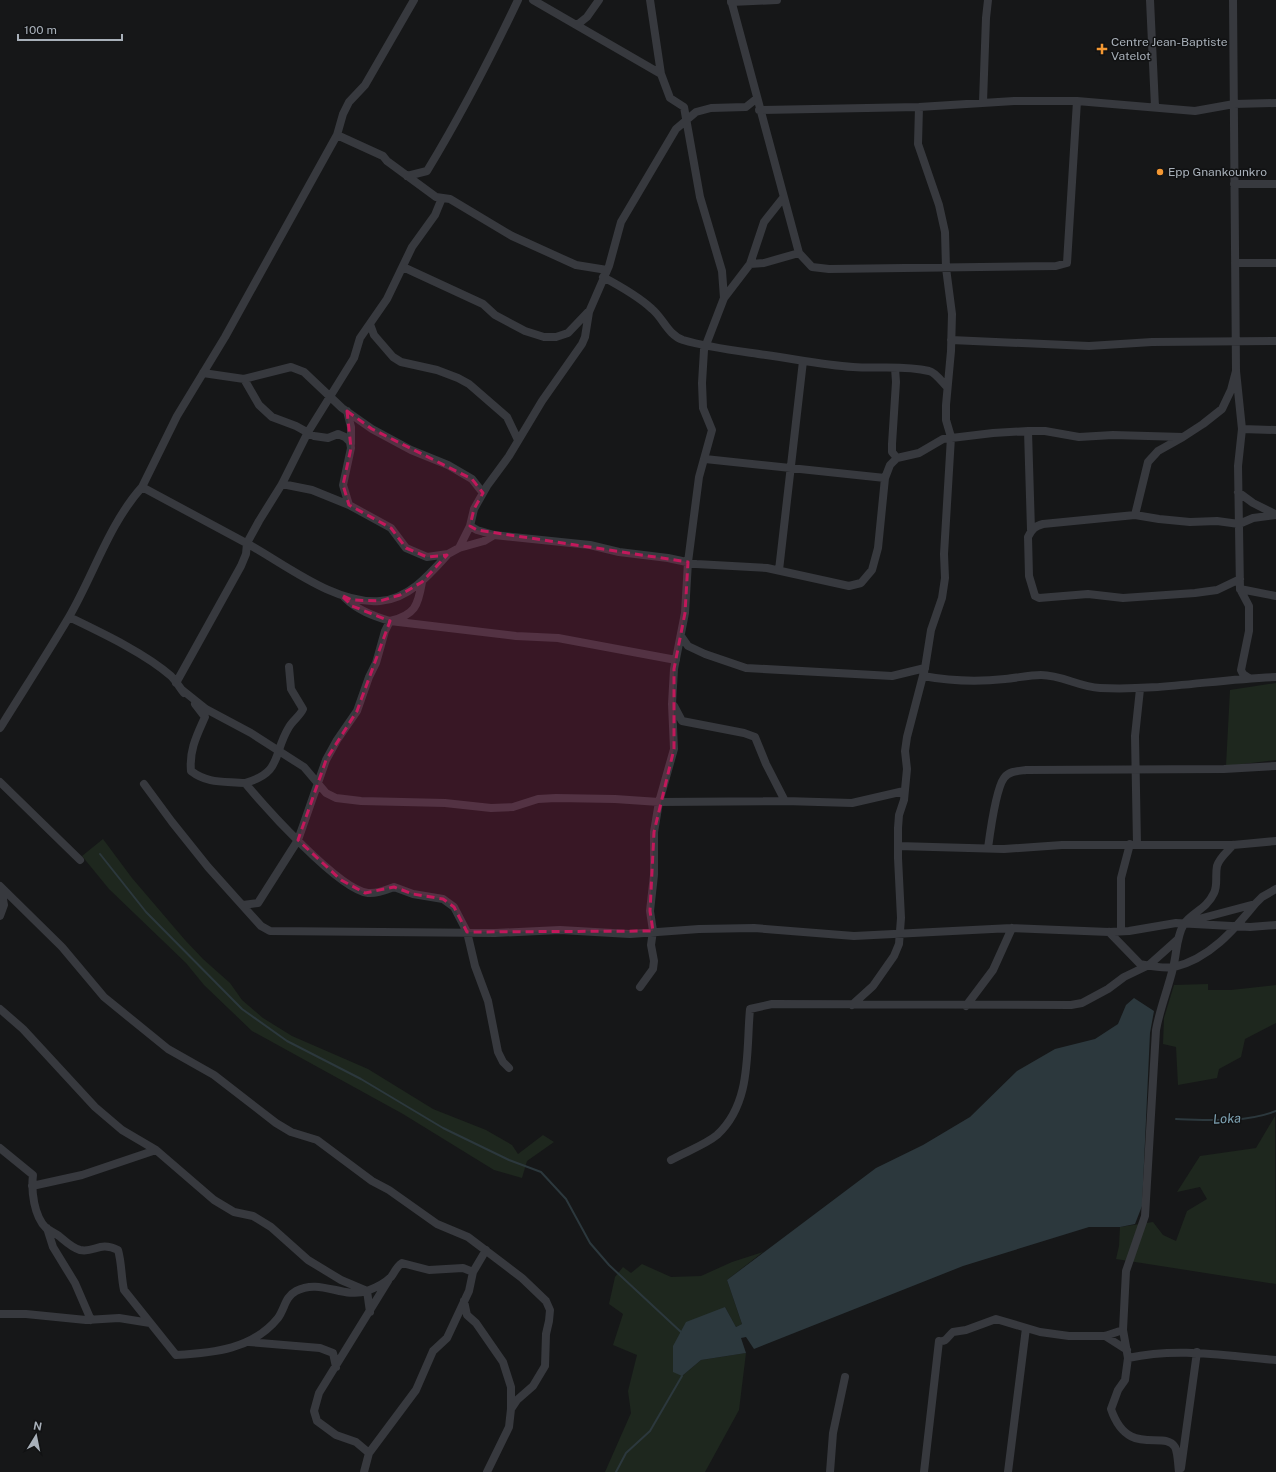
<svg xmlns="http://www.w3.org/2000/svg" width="1276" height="1472" font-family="'Public Sans',sans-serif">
	<rect width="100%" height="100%" fill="#161718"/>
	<!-- green -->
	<path fill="#1e271e" d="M1276 683V760L1226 766 1230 690Z
		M103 839 132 878 185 940 203 959 230 983 242 1000 263 1018 292 1036 368 1069 433 1109 486 1130 512 1145 518 1154 543 1135 554 1142 527 1161 522 1178 494 1170 403 1114 252 1031 204 985 186 963 109 889 82 856Z
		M1208 984V990H1231L1276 985V1023L1245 1039 1241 1057 1219 1069 1217 1078 1178 1085 1176 1047 1163 1044 1164 1018 1174 985Z
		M1275 1116 1276 1284 1116 1259 1119 1246 1120 1227 1153 1222 1163 1235 1176 1241 1187 1211 1207 1199 1200 1187 1177 1192 1200 1156 1256 1148Z
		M763 1252 727 1280 742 1324 736 1327 725 1307 682 1376 701 1360 746 1353 739 1410 705 1472H605L631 1413 628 1391 637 1355 613 1345 623 1314 609 1304 615 1277 623 1267 631 1273 642 1264 671 1277 701 1276 732 1262Z"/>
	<!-- water -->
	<path fill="#2c383d" d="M1134 998 1154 1011 1150 1033 1142 1206 1135 1224 1120 1227H1089L963 1266 754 1349 746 1337 741 1338 746 1353 701 1360 682 1376 673 1372V1346L686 1322 725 1307 736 1327 742 1324 727 1280 876 1168 923 1145 970 1117 1017 1071 1055 1049 1095 1039 1118 1024 1126 1005Z"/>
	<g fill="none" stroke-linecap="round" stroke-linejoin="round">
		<!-- stream -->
		<path stroke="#2c383d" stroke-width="2" d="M100 854 146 912 242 1009 287 1041 361 1079 443 1128 509 1160 541 1172 566 1199 590 1243 609 1265 681 1332
			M1176 1119C1209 1120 1245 1123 1276 1111
			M616 1472 626 1453 650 1431 682 1376"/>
		<!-- minor -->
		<path stroke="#37393e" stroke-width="8" d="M533 0 661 74 670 98 684 107 700 197 722 271 724 298
			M650 0 661 74
			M731 0 799 253 812 267 829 269 1056 266 1067 263 1077 101
			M1150 0 1155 107
			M1233 0 1236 371 1242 429 1238 466 1240 589 1249 606V631L1241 670 1243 674 1249 678
			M731 2 777 0
			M577 25 587 17 599 0
			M983 102 986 18 988 0
			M759 110 919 107 1014 101H1077L1195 111 1234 104 1276 103
			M337 135 383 156 387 161 436 197 450 199 512 236 576 265 607 270
			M407 176 427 171C461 115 490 59 518 0
			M1234 184H1276
			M1235 263H1276
			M750 264 764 263 799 253
			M403 267 483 304 495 315 525 331 544 337H556L568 333 588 312
			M603 277C620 286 638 296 652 309 663 318 668 335 683 340 710 348 739 351 766 355 795 359 824 365 853 367 878 369 904 365 929 371 935 372 942 382 947 387
			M370 324 374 335 393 357 401 362 437 370 458 378 469 384 507 417 518 440
			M951 340 1089 346 1152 342 1276 341
			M895 368 896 382 892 444V452L897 458
			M203 373 244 379 291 367 304 372 342 408 372 429 411 450 448 465 472 479 483 493
			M244 379 259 405 272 417 296 426 314 436 328 438 338 434 345 437 350 442 351 448 343 485 349 505 391 528 406 548 427 557 448 554 459 548 484 541 494 535
			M347 411 351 427V444
			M1242 429 1276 430
			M1028 431 1031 530
			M705 459 885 478
			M282 484 312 490 349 505
			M142 487C177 506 213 525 248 544 286 565 336 605 380 601 409 599 430 574 448 554
			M1238 492 1253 503 1275 514
			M1135 515 1148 462 1158 451 1183 437
			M470 526 477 530 494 535 590 545 619 552 668 558 696 564 767 568 849 586 861 583 872 570 878 548 885 478 890 465 897 458 919 453 943 439 993 433 1028 431H1045L1079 437 1113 435 1183 437 1203 424 1222 409 1231 390 1236 371
			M459 548 470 526 474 509 487 486 509 456 542 401 582 344 585 337 589 312 609 266 621 222 676 129 696 112 711 108 746 107 756 99
			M779 570 803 361
			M1240 579 1217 590 1195 593 1123 598 1088 594 1039 598 1035 596 1029 576 1028 537C1032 529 1035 526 1043 524L1135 515 1159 519 1190 522 1217 521 1239 524 1253 518 1276 515
			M1240 589 1276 596
			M345 598C357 610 373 616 390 621L516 636 558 638 676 660
			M69 617C100 632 145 653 171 676 176 681 180 688 184 693
			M681 636 688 646 705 654 746 668 892 676 925 668
			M923 676C950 681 978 682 1005 679 1017 678 1029 675 1041 675 1062 675 1079 687 1100 688 1159 691 1217 679 1276 677
			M176 683 241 566 246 554 247 543 259 521 282 484 308 432 354 358 360 338 387 299 412 247 435 215 442 198
			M181 689 206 709 251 733 304 767 326 793 336 798 361 801 445 803 491 808 513 807 538 799 556 798 615 799 659 802 785 801 852 803 904 791
			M195 704 205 717C197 735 189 750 191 771 208 784 224 781 245 783 265 807 339 890 368 893 377 894 386 890 394 887L413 894 443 899 454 907 467 932 475 966 488 1001 498 1052 503 1062 509 1068
			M674 706 682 721 744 733 755 737 766 764 785 801
			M0 728C23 691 47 654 69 617 94 574 109 524 142 487L177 416 225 337 337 135 343 114 349 102 365 85 414 0
			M0 782 80 860
			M245 783C283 772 272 755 289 727 293 720 300 716 303 709L291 689 289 667
			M144 784 172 822 208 867 261 926 270 931 495 933 560 930 630 934 699 929 754 928 854 936 1012 928 1109 932 1129 931 1176 923 1250 927 1276 925
			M1137 844 1135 736 1140 689
			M898 846 1004 849 1062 845H1233L1276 841
			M988 848C990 833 996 789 1004 778 1009 771 1018 771 1026 770L1224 769 1276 766
			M0 886 62 947 104 997 168 1049 214 1075 276 1123 291 1132 317 1140 372 1181 389 1190 437 1224 468 1237 522 1278 546 1301 550 1310 549 1321 546 1334 545 1366 533 1386 517 1400 511 1409 509 1427 487 1472
			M243 905 258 903 298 840 326 760 337 740 357 711 369 677 376 663 385 631 390 621C415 615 418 606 422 582
			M0 916 4 905 1 888
			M1191 921 1255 904 1262 897 1276 889
			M1121 931V878L1130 844
			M1109 932 1140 964C1151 966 1163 969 1174 967 1209 959 1234 930 1255 904
			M640 987 653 969 654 961 651 945 653 931 650 911 654 875V832L659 802 674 749 672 704 674 669 685 613 688 562 699 477 712 430 703 408 702 383 704 350 724 298 750 264 764 222 783 198
			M852 1005 873 986 894 956 899 944 901 918 898 858V828L899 815 904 800 907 769 905 751 907 737 925 668 931 630 942 598 945 578 944 554 951 437 946 420V405L951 351 952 314 946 268 945 232 939 205 918 144 919 107
			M966 1006 993 970 1012 928
			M0 1009 23 1029 95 1107 122 1130 156 1150 214 1200 234 1212 253 1216 271 1227 308 1260 341 1280 367 1291 370 1312
			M0 1148 33 1175C31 1191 34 1216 46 1228 50 1231 55 1233 59 1236 65 1241 72 1248 80 1250 95 1253 99 1241 118 1250 122 1264 121 1277 124 1290L176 1355C214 1353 253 1349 278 1318 285 1308 285 1297 296 1291 320 1278 343 1299 367 1291 375 1288 385 1283 391 1277 395 1272 396 1267 402 1263L429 1270 463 1268 473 1272
			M671 1160C685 1152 705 1145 717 1135 752 1103 746 1052 750 1009L772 1004 1071 1005 1082 1003 1108 989 1124 977 1149 965 1177 940
			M32 1186 82 1175 156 1150
			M47 1228 53 1247 75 1283 91 1320
			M464 1301 467 1315 476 1323 503 1362 511 1387V1409
			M0 1314H26L86 1320 119 1318 150 1323
			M1105 1336 1127 1350
			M249 1342 320 1348 333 1353 336 1367
			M1128 1358C1179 1347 1225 1356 1276 1360
			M369 1453 356 1442 336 1435 317 1421 314 1411 319 1393 388 1281
			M1181 1468 1197 1352
			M364 1472 369 1453 416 1390 433 1351 447 1338 469 1291 473 1272 486 1250
			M830 1472 833 1433 845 1377
			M924 1472 939 1341C947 1342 947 1337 953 1332L966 1330 996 1319 1040 1332 1069 1336H1105L1123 1330
			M1008 1472 1026 1328
			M1179 1472C1178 1465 1178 1453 1175 1447 1164 1429 1128 1459 1111 1409L1118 1390 1125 1380 1128 1358 1123 1330 1126 1271 1145 1216 1156 1030C1160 1008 1168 989 1173 968 1177 953 1176 937 1184 924 1192 912 1206 910 1214 893 1218 885 1215 876 1217 866 1219 858 1228 851 1233 845"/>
	</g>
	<!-- marked area -->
	<path fill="#c2185b" fill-opacity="0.2" stroke="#c2185b" stroke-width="3" stroke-dasharray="8 5" stroke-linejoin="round" d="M347 411 372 429 472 479 483 493 474 509 470 526 477 530 688 562 685 613 674 669V749L654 832 650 911 653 931 467 932 454 907 443 899 413 894 394 887 365 893 341 880 298 840 326 760 357 711 390 621 352 606 341 595 352 600 380 601 400 595 422 582 447 555 427 557 406 548 391 528 349 505 343 485 351 448Z"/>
	<!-- markers -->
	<g fill="#f49833" stroke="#111213" stroke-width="1.5">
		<path d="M1100 43h4v4h4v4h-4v4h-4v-4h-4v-4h4z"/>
		<circle cx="1160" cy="172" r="4"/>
	</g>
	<g text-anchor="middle" stroke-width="3" stroke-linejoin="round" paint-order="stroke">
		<!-- poi labels -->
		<g font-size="12" fill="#a8b0b9" stroke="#111213" text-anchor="start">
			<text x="1111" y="46">Centre Jean-Baptiste<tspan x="1111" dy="14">Vatelot</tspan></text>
			<text x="1168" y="176">Epp Gnankounkro</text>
		</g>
		<!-- water labels -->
		<g font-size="13" font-style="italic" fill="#7fa3b4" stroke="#111213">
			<text transform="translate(1227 1118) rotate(-3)" y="5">Loka</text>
		</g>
	</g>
	<!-- north arrow -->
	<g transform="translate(36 1436) rotate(10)" stroke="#111213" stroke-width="3" paint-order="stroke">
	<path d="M0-3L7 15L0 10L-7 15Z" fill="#a8b0b9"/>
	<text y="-6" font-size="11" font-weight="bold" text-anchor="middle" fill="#a8b0b9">N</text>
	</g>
	<!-- scale -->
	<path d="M18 34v6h104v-6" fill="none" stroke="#a8b0b9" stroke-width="2"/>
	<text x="24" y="34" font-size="12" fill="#a8b0b9" stroke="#111213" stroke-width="3" paint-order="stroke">100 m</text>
</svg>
